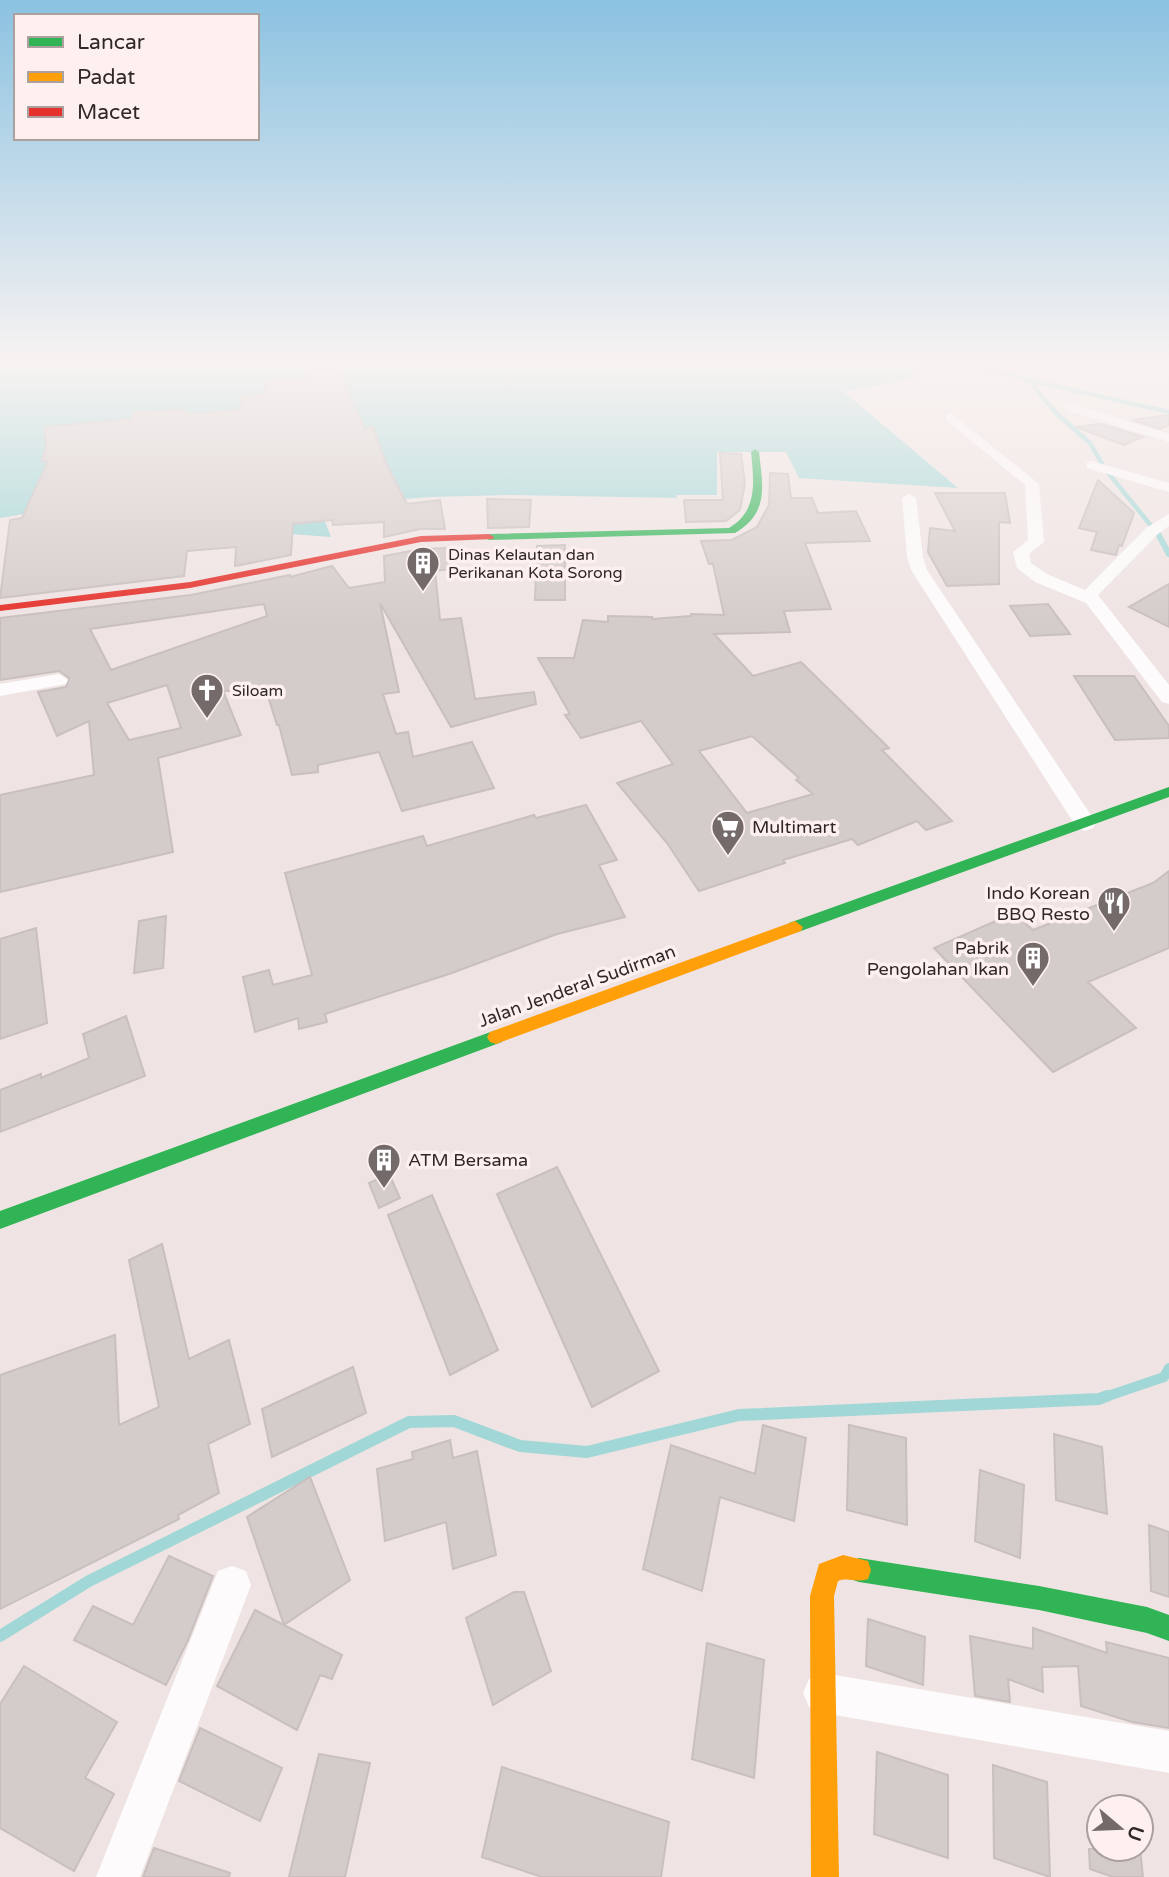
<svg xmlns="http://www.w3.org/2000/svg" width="1169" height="1877" font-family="'Varela Round',sans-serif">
	<rect width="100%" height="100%" fill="#efe4e3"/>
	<!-- water -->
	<path fill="#a1d7d6" d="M0 360H910L915 378 844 392 958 488 799 478 786 452H717V495H676L677 498 512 495 430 497 319 506 331 537 25 514 0 518Z"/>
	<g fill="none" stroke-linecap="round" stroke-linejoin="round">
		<!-- stream-far3 -->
		<path stroke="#a1d7d6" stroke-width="4.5" d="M912 367 973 368 1012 374 1030 382 1056 413 1090 443 1105 469 1152 527
			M1029 380 1169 412"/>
		<!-- stream-far2 -->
		<path stroke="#a1d7d6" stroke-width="6" d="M1157 532 1169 554"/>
		<!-- stream-far1 -->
		<path stroke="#a1d7d6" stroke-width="10" d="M1102 1398 1164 1377 1169 1368"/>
		<!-- stream -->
		<path stroke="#a1d7d6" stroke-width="12" d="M0 1636 89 1581 409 1422 454 1421 520 1446 587 1452 739 1415 1099 1399 1107 1396"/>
	</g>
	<!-- building -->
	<path fill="#d4cccb" stroke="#c8bfbe" stroke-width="2" fill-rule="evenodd" d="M335 366 365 429 373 427 386 463 407 504 440 500 445 529H420L384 537V522L333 525 332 520 293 524 291 555 235 566 236 547 187 551 184 576 0 598 10 520 22 518 48 461H42L46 446 45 427 132 419 134 412 186 410V414L242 410 241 397 267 394 265 382 312 379 308 369Z
		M1169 415V425L1160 429 1132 420Z
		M1101 424 1143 437 1124 445 1076 427Z
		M720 453 741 454 745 483 740 510 726 521 686 522 684 500H723Z
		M770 473 788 474 791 498H812L818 513 856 511 870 541 805 543 831 609 784 611 790 632 714 634 753 676 801 662 889 748 882 750 952 821 926 830 917 821 858 845 852 839 783 860 785 863 699 891 667 843 617 783 673 764 641 721 581 738 565 715 570 714 538 658H574L583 620 608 622V616L652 617V619L691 616V614L724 615 713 564H709L701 541 732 540 757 527 769 505ZM752 736 799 778 796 780 813 794 747 813 699 751Z
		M1098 480 1134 513 1122 546 1119 545 1116 555 1091 550 1097 532 1079 528Z
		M935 493H1005L1010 523 999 522V584L947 586 928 552 930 528 955 531Z
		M487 499 531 500 529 527 488 528Z
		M565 545V600H535L537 546Z
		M448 548 452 569 435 571 440 620 461 618 475 699 534 692 536 704 451 727 380 603 399 692 383 694 396 734 408 732 413 757 472 742 494 788 402 811 379 752 318 765V772L292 775 279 725H277L266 690 223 691 241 735 158 758 173 852 0 892V795L94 775 89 721 57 736 38 692 66 687 69 678 59 671 0 680V618L191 595 290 575V577L332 566 349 588 385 582 384 556 421 549ZM264 604 267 616 111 670 90 629ZM167 685 181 728 129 740 107 703Z
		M1169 584V627L1129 607Z
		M1048 604 1070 634 1030 636 1010 606Z
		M1074 676H1134L1169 726V738L1115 740Z
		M586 805 617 860 599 865 625 917 557 934 449 974 325 1014 327 1022 299 1029 298 1018 255 1032 243 977 269 970 273 985 312 975 285 873 423 836 427 846 534 815 536 818Z
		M1169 871V948L1088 982 1136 1028 1053 1072 934 948 1014 913 1033 930 1153 883Z
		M166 916 163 968 134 973 139 921Z
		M36 928 47 1023 0 1039V939Z
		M126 1016 145 1076 0 1132V1090L41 1074V1078L89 1058 83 1034Z
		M557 1167 659 1371 592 1407 497 1194Z
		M389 1174 400 1198 379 1208 369 1183Z
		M432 1195 498 1350 450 1375 388 1215Z
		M162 1244 189 1359 229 1340 250 1424 208 1444 219 1493 178 1515 179 1519 0 1609V1375L115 1335 119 1425 159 1407 129 1260Z
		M353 1367 366 1413 272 1457 262 1409Z
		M763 1425 806 1438 794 1521 720 1497 702 1591 643 1569 671 1445 755 1474Z
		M849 1425 906 1438 907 1525 847 1510Z
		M1054 1434 1102 1447 1107 1514 1056 1500Z
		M450 1440 453 1458 477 1451 496 1555 453 1569 446 1522 385 1541 377 1469 413 1459 412 1452Z
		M980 1470 1024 1485 1020 1558 975 1541Z
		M310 1477 350 1580 284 1625 247 1517Z
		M1149 1525 1169 1532V1597L1151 1591Z
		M169 1556 213 1576 188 1640 166 1685 74 1640 93 1606 133 1625Z
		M514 1592H524L551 1671 493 1705 466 1618Z
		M255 1610 342 1655 332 1679 320 1675 297 1730 217 1686Z
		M868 1619 925 1637 923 1685 866 1666Z
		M1033 1628 1107 1653 1106 1642 1169 1658V1728L1132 1722 1081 1706 1078 1666 1042 1667 1043 1692 1008 1679 1010 1702 975 1696 970 1636 1033 1649Z
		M707 1643 764 1660 754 1778 692 1759Z
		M24 1666 117 1722 85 1778 114 1794 74 1871 0 1828V1704Z
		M200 1728 282 1768 260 1821 179 1781Z
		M877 1752 948 1775V1858L874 1834Z
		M319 1754 370 1763 345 1877H289Z
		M993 1765 1047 1782 1050 1877 994 1858Z
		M502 1767 669 1822 661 1877H542L482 1857Z
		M154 1848 230 1873 229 1877H143Z
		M1089 1849H1140L1143 1877H1113L1090 1869Z"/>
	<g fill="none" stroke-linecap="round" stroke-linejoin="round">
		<!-- street -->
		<path fill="#fdfbfb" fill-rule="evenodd" d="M1070 403 1169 434V442L1065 410V404Z
			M951 413 1039 484 1044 542 1029 554 1031 563 1047 574 1085 590 1146 528 1169 514V526L1158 534 1098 595 1169 685V704L1162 702 1086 603 1035 582 1017 568 1013 552 1028 540 1025 485 946 420V414Z
			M1092 461 1169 483V492L1087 468V462Z
			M909 494 916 498 923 557 927 570 1093 818 1096 823 1093 828 1085 831 1077 828 911 570 907 557 902 498Z
			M59 674 68 680 66 684 0 696V684Z
			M232 1566 246 1571 251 1585 140 1877H96L218 1571Z
			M823 1673 1169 1731V1773L823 1713 809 1707 803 1693 809 1679Z"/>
		<!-- fast -->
		<path fill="#30b455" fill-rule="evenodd" d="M755 449 759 452C763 487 769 513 735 533L489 540 484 537 489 534 729 528C758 511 754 482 751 452Z
			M1169 787V797L801 931 795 933 787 927 789 923Z
			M496 1030 502 1032 505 1037 502 1042 0 1229V1211Z
			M859 1558 1039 1586 1147 1607 1169 1615V1641L1147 1633 1039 1610 859 1582 850 1579 847 1570 850 1561Z"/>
		<!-- slow -->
		<path fill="#ff9f0a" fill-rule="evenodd" d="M795 921 803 927 801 931 496 1044 490 1042 487 1037 490 1032Z
			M843 1555 868 1561 871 1570 868 1579C857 1583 848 1577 838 1581L834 1596 839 1877H811L810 1596 819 1564Z"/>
		<!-- jam -->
		<path fill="#e5322d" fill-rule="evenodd" d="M489 534 494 537 493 539 421 542 190 588 0 611V605L190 582 421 536Z"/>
	</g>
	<!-- sky -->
	<linearGradient id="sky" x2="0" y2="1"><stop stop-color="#8bc2e1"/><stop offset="0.58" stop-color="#f8f3f2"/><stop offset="1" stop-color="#f8f3f2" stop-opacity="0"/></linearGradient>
	<rect width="1169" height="623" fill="url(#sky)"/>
	<!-- icons -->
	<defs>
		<symbol id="building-pin" viewBox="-11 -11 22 30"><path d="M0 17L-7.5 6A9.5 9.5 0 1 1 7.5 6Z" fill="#736a69" stroke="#fdf0ee"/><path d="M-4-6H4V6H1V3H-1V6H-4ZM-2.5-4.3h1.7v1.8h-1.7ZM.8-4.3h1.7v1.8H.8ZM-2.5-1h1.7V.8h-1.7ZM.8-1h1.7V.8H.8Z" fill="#fff"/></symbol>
		<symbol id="church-pin" viewBox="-11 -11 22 30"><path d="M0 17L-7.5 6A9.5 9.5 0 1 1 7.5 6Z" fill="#736a69" stroke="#fdf0ee"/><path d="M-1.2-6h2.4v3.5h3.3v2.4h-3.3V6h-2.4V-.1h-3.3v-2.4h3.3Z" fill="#fff"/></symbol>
		<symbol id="supermarket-pin" viewBox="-11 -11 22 30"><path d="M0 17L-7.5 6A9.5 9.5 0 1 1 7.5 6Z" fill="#736a69" stroke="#fdf0ee"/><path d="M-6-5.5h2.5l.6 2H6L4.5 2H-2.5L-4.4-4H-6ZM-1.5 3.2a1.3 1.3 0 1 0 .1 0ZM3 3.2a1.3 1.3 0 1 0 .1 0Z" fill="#fff"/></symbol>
		<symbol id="restaurant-pin" viewBox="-11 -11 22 30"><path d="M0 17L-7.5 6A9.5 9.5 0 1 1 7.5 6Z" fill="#736a69" stroke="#fdf0ee"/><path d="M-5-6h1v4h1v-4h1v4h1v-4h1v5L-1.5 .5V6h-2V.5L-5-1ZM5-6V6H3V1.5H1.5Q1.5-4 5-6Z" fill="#fff"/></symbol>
	</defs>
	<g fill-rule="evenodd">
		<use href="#building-pin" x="404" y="544" width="38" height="52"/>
		<use href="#church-pin" x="188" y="671" width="38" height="52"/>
		<use href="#supermarket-pin" x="709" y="808" width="38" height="52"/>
		<use href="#restaurant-pin" x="1095" y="884" width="38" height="52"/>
		<use href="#building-pin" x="1014" y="939" width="38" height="52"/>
		<use href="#building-pin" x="365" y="1141" width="38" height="52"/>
	</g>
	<g text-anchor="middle" stroke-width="7" stroke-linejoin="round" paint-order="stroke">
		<!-- far-poi labels -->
		<g font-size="16" fill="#302827" stroke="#fdf0ee" text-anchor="start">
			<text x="448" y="560">Dinas Kelautan dan<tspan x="448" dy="18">Perikanan Kota Sorong</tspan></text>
			<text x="232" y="696">Siloam</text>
		</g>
		<!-- poi labels -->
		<g font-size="18" fill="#302827" stroke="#fdf0ee" text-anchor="start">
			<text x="752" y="833">Multimart</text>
			<text x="1090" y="899" text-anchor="end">Indo Korean<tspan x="1090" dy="21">BBQ Resto</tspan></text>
			<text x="1009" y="954" text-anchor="end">Pabrik<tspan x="1009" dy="21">Pengolahan Ikan</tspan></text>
			<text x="408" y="1166">ATM Bersama</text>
		</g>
		<!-- street labels -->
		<g font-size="18" fill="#302827" stroke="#fdf0ee">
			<text transform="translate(577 986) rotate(-20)" y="6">Jalan Jenderal Sudirman</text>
		</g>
	</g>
	<!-- legend -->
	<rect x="14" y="14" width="245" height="126" fill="#fdf0ee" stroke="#aba09e" stroke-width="2"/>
	<rect x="28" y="37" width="35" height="10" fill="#30b455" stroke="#aba09e" stroke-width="2"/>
	<text x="77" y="49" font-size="21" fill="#302827">Lancar</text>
	<rect x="28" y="72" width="35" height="10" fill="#ff9f0a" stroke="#aba09e" stroke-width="2"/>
	<text x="77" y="84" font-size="21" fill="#302827">Padat</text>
	<rect x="28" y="107" width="35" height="10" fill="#e5322d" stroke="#aba09e" stroke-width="2"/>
	<text x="77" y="119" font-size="21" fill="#302827">Macet</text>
	<!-- north arrow -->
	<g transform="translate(1120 1828) rotate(109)"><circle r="33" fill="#fdf0ee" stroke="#aba09e" stroke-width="2"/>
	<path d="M0-5L12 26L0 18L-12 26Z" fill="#736a69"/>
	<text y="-10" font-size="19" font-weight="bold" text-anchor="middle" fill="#302827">U</text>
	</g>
</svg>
